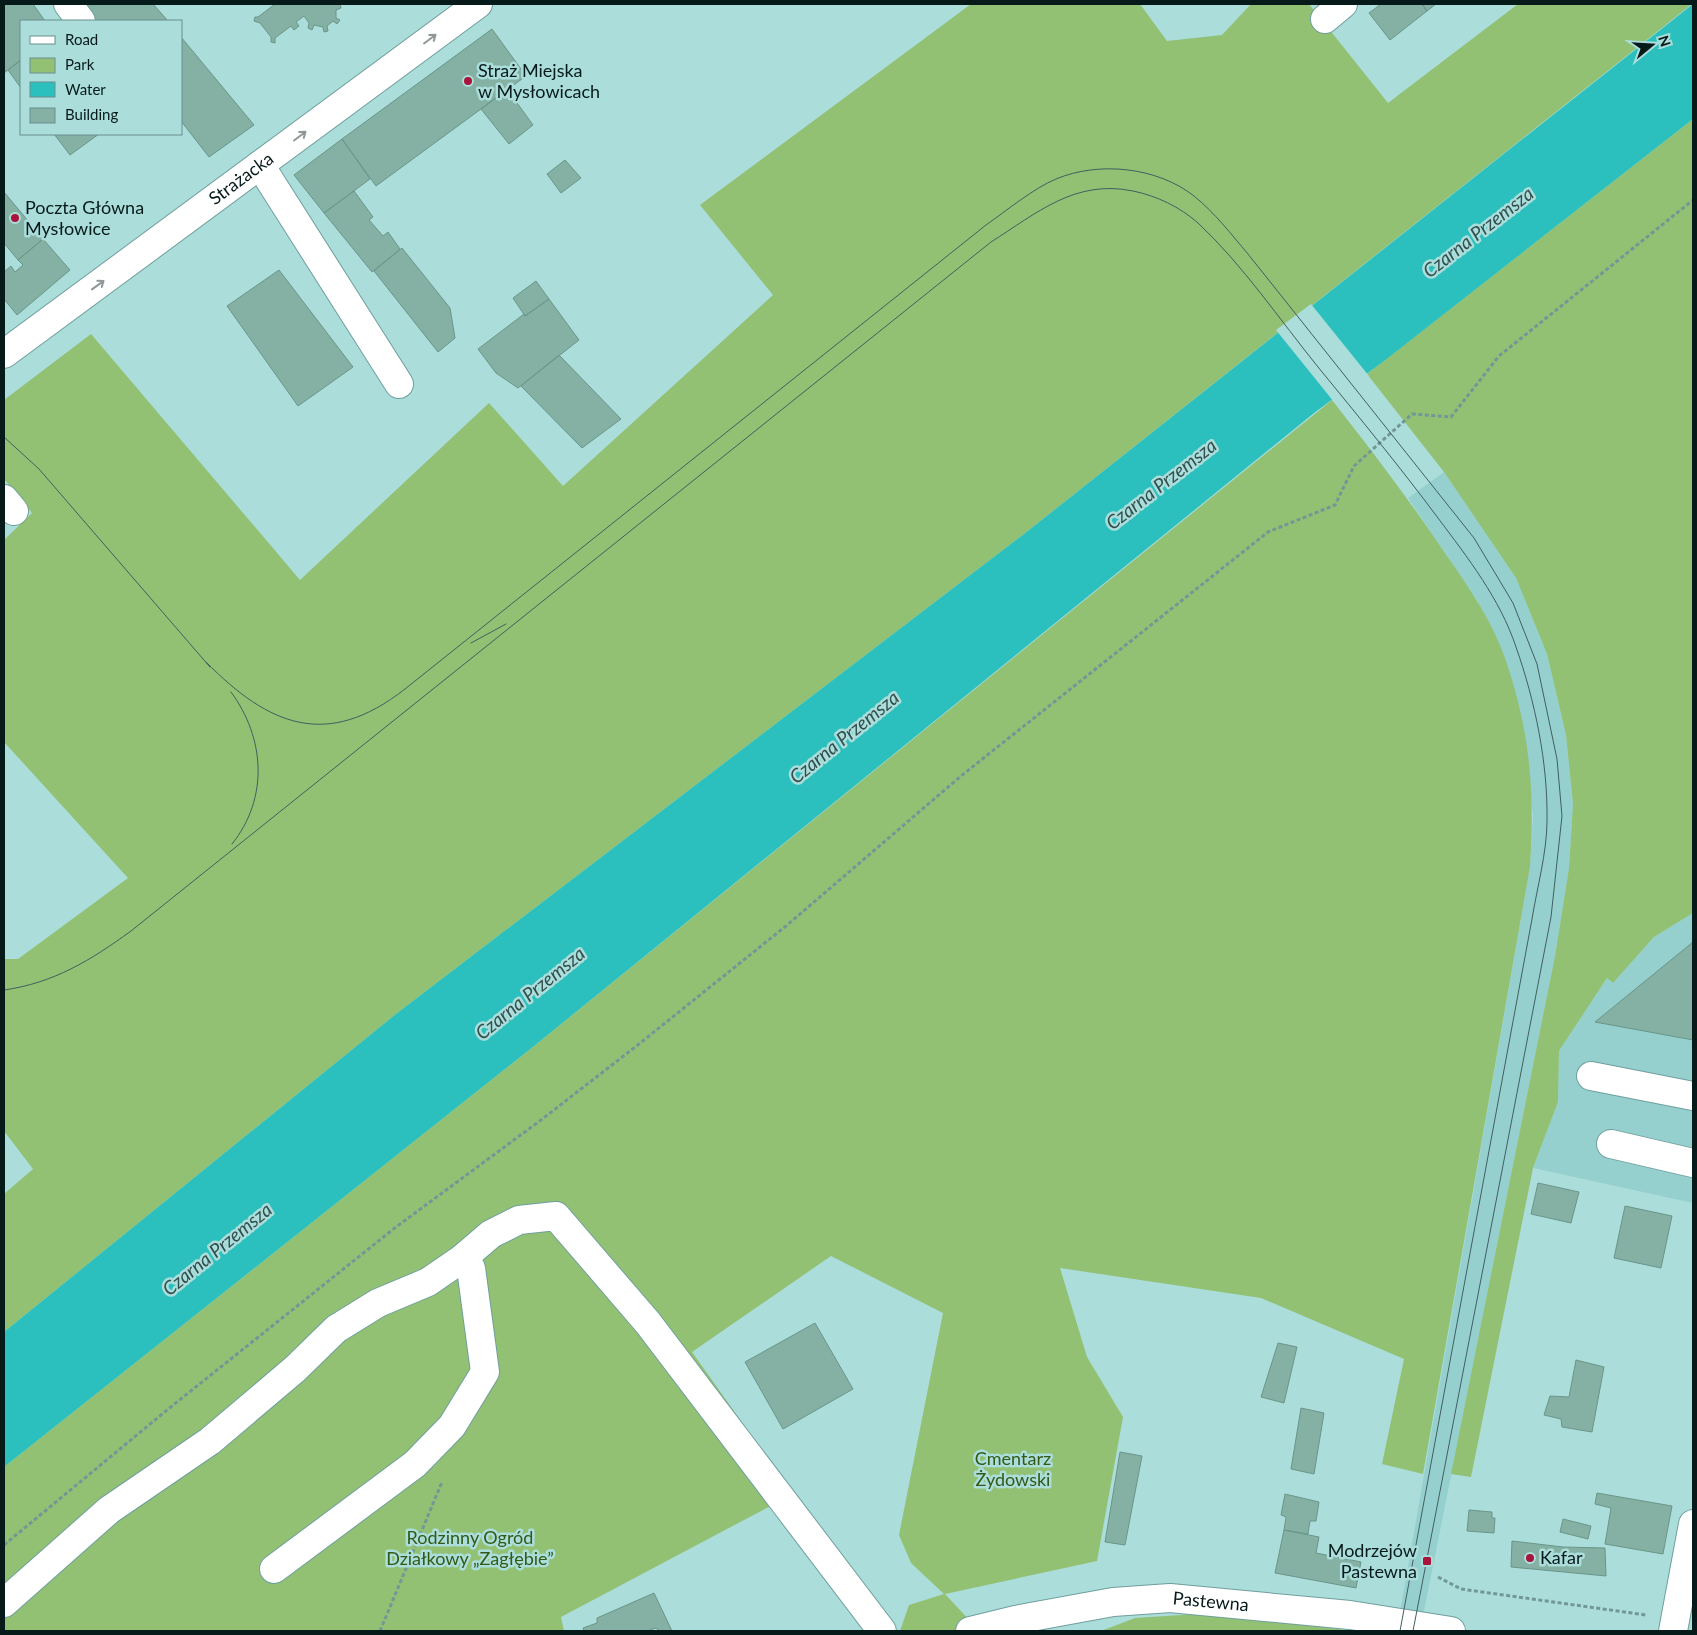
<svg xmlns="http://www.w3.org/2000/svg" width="1697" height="1635" font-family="Lato,sans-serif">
	<rect width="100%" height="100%" fill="#abdddb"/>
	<!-- built -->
	<path fill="#95d0cf" d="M1444 472 1516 578 1547 654 1566 735 1573 804 1569 868 1555 956 1420 1631 1400 1611 1402 1601 1530 867 1533 814 1504 656 1477 600 1408 498Z
		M1693 913V1203L1533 1168 1558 1102 1559 1051 1607 978 1613 983 1654 937Z"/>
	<!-- green -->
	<path fill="#92c174" d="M971 4H1140L1167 41 1222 35 1251 4H1309L1388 103 1518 4H1692L1024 534 396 1014 4 1332V1194L33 1169 4 1131V959H18L128 878 4 742V540L32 513 4 479V400L91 334 300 580 489 403 563 486 773 295 700 205Z
		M1693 119V913L1654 937 1613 983 1607 978 1559 1051 1558 1102 1533 1168 1471 1477 1451 1474 1555 956 1569 868 1573 804 1566 735 1547 654 1516 578 1444 472 1367 374Z
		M1332 400C1372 451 1411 502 1447 556 1469 587 1492 621 1505 658 1530 731 1535 790 1530 867L1423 1474 1382 1464 1404 1359 1261 1298 1060 1268 1087 1357 1123 1417 1097 1561 945 1594 972 1623 985 1631H900L909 1605 944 1594 911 1563 899 1535 943 1313 831 1256 692 1352 793 1494 561 1617 564 1631H4V1467L534 1046Z
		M1212 1613 1345 1630 1101 1631 1135 1618Z"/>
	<!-- water -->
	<path fill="#2bc0be" d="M1693 4V119L1384 361 1314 413 534 1046 4 1467V1332L396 1014 1024 534Z"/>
	<!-- pier -->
	<path fill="#abdddb" d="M1311 304 1369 376 1334 402 1276 330Z"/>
	<!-- building -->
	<path fill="#85b1a4" stroke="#6a9689" d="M4 4H33L45 21H21V60L4 73Z
		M78 4H153L168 21H90Z
		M275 4H340L341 8 336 10V18L340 20 337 24 333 21 327 26 328 31 324 32 323 27 314 25 312 30 308 28 309 23 304 16 296 22 299 26 294 30 291 26 275 38V43L271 42V37L260 23 254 21 255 17H258Z
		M1381 4H1422L1427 11 1390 40 1369 13Z
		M1422 4H1436L1427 11Z
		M492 29 526 76 376 186 342 139Z
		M181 37 254 125 209 157 181 121Z
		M21 60V88L8 70Z
		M507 89 533 125 509 144 481 109Z
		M54 134H99L70 155Z
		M342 139 370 179 324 213 294 175Z
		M565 160 581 178 561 193 547 174Z
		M354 191 373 217 369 220 383 236 388 232 400 249 372 272 324 213Z
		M4 192 43 239 18 260 4 243Z
		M43 239 70 270 17 315 4 299V272L11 266 15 272 23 265 18 260Z
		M402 248 450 308 455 338 438 352 374 271Z
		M279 270 353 367 298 406 227 306Z
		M536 281 549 299 525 316 513 298Z
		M549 299 579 340 518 388 496 373 478 349 524 314 525 316Z
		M559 355 621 419 582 448 521 386Z
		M1693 942V1040L1595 1022Z
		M1538 1183 1579 1192 1571 1223 1531 1214Z
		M1625 1206 1672 1216 1661 1268 1614 1258Z
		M815 1323 853 1389 783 1429 745 1362Z
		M1278 1343 1297 1347 1284 1403 1261 1397Z
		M1576 1360 1604 1367 1592 1432 1562 1427 1561 1419 1544 1415 1550 1396 1569 1397Z
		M1301 1408 1324 1413 1314 1474 1291 1469Z
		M1120 1452 1142 1456 1125 1545 1105 1542Z
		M1597 1493 1672 1506 1663 1554 1605 1544 1611 1508 1595 1504Z
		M1285 1494 1319 1502 1316 1521H1310L1308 1534 1284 1530 1286 1517 1281 1515Z
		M1469 1510 1492 1512V1518H1495L1494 1533 1467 1531Z
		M1563 1519 1591 1526 1588 1539 1560 1532Z
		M1284 1530 1319 1537 1316 1553 1361 1562 1356 1588 1275 1573Z
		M1512 1541 1563 1547 1605 1548 1606 1576 1511 1567Z
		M654 1593 672 1631H659L656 1628 647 1631H584L583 1628 597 1623V1618Z"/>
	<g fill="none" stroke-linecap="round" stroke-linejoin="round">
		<defs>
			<g id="minor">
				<path d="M68 4 81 21"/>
				<path d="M1325 19 1343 4"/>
				<path d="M260 165 399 384"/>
				<path id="s1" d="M4 354 478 4"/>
				<path d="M4 499 14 511"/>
				<path d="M1591 1076 1693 1096"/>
				<path d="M1611 1144 1693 1163"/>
				<path d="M274 1569 415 1464 452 1426 485 1372 471 1268 463 1258"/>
				<path d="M4 1603 109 1510 210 1441 295 1369 336 1329 378 1303 428 1282 463 1258 491 1234 519 1220 556 1216 648 1323 882 1631"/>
				<path id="s2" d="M970 1631 1015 1620 1113 1602 1170 1598 1350 1615 1451 1631"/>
				<path d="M1673 1631 1693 1524"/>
			</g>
		</defs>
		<!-- minor casing -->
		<use href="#minor" stroke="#6f9f9d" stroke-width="30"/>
		<!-- path -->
		<path stroke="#719896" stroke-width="3" stroke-dasharray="4 2.5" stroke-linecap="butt" d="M4 1545 167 1410 396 1227 541 1120 639 1044 786 926 961 776 1268 532 1335 505 1354 466 1412 414 1451 417 1499 356 1693 200
			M1438 1577 1461 1589 1646 1615
			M380 1631 442 1482"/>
		<!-- minor -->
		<use href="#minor" stroke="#fff" stroke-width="28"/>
		<!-- tram -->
		<path stroke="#415f5e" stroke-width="1" d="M4 437 39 469 210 667
			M471 643 506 624
			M206 662C269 726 327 750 405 689L986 225C1006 211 1034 188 1056 179 1099 161 1157 167 1194 196 1215 213 1231 234 1248 254L1474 538 1513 603 1537 664 1557 759 1562 816 1551 917 1413 1631
			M231 692C265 738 269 798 232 844
			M4 990C54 983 91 960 131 931L991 242C1037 213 1075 179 1133 191 1157 196 1180 207 1198 223 1242 264 1280 320 1318 367 1359 417 1400 467 1438 518 1468 558 1500 599 1516 647 1535 701 1548 763 1547 821 1547 852 1537 888 1532 919L1400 1631"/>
	</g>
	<!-- one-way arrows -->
	<defs><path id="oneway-shaft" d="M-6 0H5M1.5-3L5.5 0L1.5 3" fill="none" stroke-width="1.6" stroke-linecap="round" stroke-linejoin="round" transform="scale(1.25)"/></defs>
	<g stroke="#8f9898">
		<use href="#oneway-shaft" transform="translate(430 39) rotate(-37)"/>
		<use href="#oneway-shaft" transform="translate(300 136) rotate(-37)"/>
		<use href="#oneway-shaft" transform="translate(98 285) rotate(-36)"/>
	</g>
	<!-- markers -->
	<g fill="#a9133c" stroke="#abdddb" stroke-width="2">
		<circle cx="468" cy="81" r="5"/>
		<circle cx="15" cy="218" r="5"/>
		<circle cx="1530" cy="1558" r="5"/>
		<rect x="1422" y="1556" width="10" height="10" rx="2.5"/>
	</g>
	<g text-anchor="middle" stroke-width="5" stroke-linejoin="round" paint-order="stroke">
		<!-- poi labels -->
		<g font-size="18" fill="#071a1a" stroke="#abdddb" text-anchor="start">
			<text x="478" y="77">Straż Miejska<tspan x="478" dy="21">w Mysłowicach</tspan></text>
			<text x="25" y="214">Poczta Główna<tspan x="25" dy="21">Mysłowice</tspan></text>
			<text x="1417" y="1557" text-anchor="end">Modrzejów<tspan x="1417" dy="21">Pastewna</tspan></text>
			<text x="1540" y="1564">Kafar</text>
		</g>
		<!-- street labels -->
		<g font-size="18" fill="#071a1a" stroke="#abdddb">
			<text dy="6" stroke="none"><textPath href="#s1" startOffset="295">Strażacka</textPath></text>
			<text dy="6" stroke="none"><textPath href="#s2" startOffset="244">Pastewna</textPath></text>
		</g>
		<!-- park labels -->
		<g font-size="18" fill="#335914" stroke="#abdddb">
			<text x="1013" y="1465">Cmentarz<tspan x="1013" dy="21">Żydowski</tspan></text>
			<text x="470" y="1544">Rodzinny Ogród<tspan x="470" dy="21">Działkowy „Zagłębie”</tspan></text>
		</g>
		<!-- water labels -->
		<g font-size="19" font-style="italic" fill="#314f4e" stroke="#abdddb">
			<text transform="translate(1478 232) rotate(-38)" y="7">Czarna Przemsza</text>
			<text transform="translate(1161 484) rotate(-38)" y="7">Czarna Przemsza</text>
			<text transform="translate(844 737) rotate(-39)" y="7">Czarna Przemsza</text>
			<text transform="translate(530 993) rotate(-39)" y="7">Czarna Przemsza</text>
			<text transform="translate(217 1249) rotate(-39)" y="7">Czarna Przemsza</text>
		</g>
	</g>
	<!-- border -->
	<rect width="1697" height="1635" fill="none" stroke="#071a1a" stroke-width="10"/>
	<!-- legend -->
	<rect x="20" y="20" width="162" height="115" fill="#abdddb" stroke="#698f8e"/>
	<rect x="30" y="36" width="25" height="8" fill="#ffffff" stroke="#698f8e"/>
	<text x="65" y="45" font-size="15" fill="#071a1a">Road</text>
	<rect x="30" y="58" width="25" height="15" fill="#92c174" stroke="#698f8e"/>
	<text x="65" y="70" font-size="15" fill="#071a1a">Park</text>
	<rect x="30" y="82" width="25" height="15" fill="#2bc0be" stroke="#698f8e"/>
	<text x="65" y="95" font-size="15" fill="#071a1a">Water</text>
	<rect x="30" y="108" width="25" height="15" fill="#85b1a4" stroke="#698f8e"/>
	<text x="65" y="120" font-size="15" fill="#071a1a">Building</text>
	<!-- north arrow -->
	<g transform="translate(1652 45) rotate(72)" stroke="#abdddb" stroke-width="4" paint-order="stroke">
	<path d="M0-4L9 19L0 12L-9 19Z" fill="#071a1a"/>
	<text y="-8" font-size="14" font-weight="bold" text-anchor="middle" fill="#071a1a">N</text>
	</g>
</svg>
